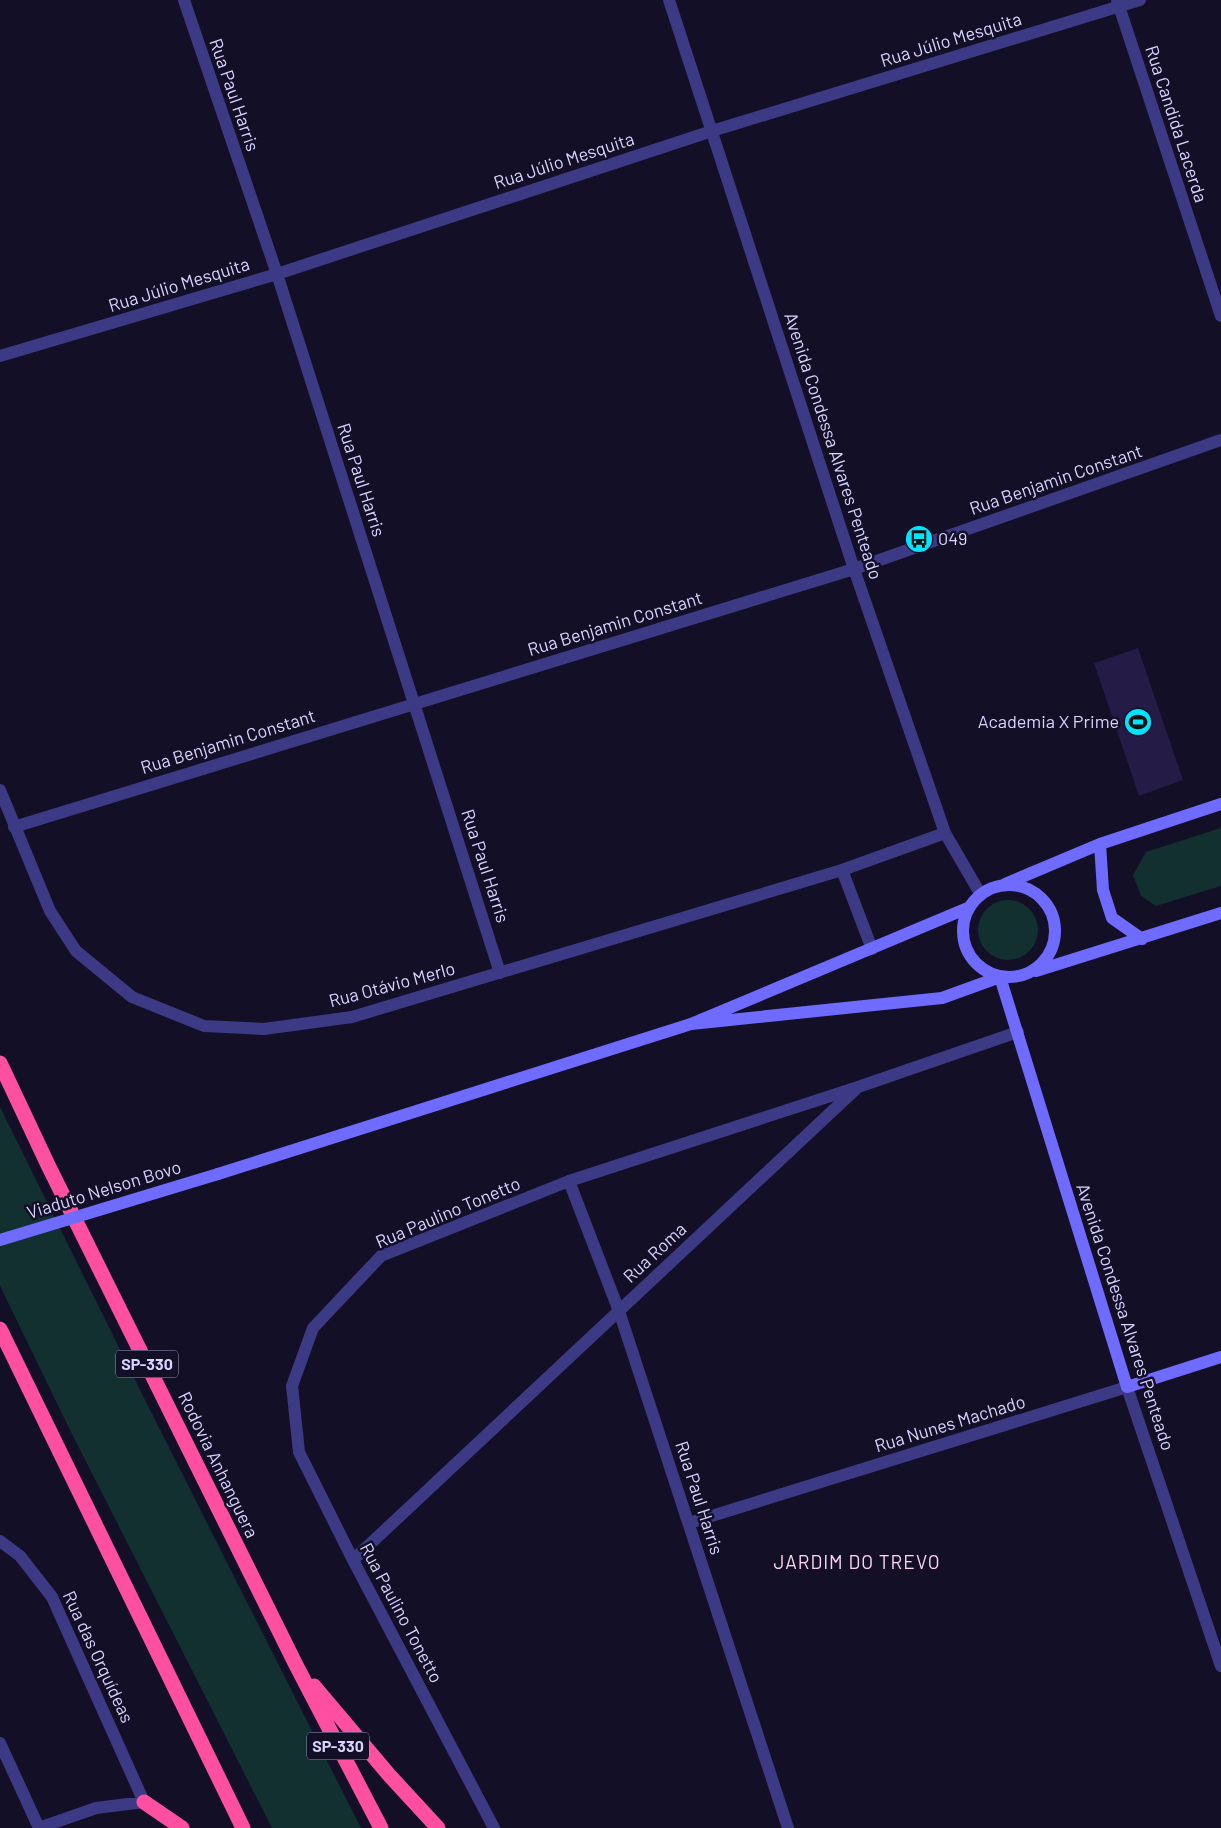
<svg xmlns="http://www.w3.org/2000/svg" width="1221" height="1828" font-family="Barlow,sans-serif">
	<rect width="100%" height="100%" fill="#130f26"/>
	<!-- green -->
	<path fill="#12302f" d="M1221 828V886L1156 906 1141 896 1133 875 1146 852Z
		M978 930a30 30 0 1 1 60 0a30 30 0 1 1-60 0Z
		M0 1107 143 1396 361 1828H272L69 1428 0 1286Z"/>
	<!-- building -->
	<path fill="#241b47" d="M1138 648 1183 780 1139 796 1094 663Z"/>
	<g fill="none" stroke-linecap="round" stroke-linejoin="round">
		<!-- street -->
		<path stroke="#3d3a85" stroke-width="12" d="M184 0 277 274 500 973
			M669 0 854 569 945 833 981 895
			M1117 0 1221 316
			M0 356 277 274 712 131 1140 0
			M0 790 50 911 76 951 132 997 204 1026 264 1029 352 1017 842 870 872 949
			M14 827 854 569 1221 440
			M842 870 945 833
			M569 1181 619 1311 788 1828
			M689 1523 1127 1387 1221 1666
			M0 1541 20 1556 52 1597 144 1802 96 1808 39 1828
			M353 1560 858 1087 1018 1032
			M0 1743 39 1828
			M494 1828 353 1560 299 1452 292 1386 313 1328 381 1256 569 1181 858 1087"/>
		<!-- secondary -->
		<path stroke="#6f6bff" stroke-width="12" d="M1100 844 1103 890 1112 918 1142 939
			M1005 884 1100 844 1221 804
			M963 931a46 46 0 1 1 92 0a46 46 0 1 1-92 0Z
			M1036 971 1221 913
			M691 1024 942 998 1000 977 1127 1387 1221 1357
			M218 1174 691 1024 970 907"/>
		<!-- highway -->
		<path stroke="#ff4fa3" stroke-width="15" d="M0 1063 48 1165 296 1665 381 1828
			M0 1329 243 1828
			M314 1686 390 1776 438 1828
			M144 1802 182 1828"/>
		<!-- secondary-bridge -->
		<path stroke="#6f6bff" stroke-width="12" d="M0 1240 218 1174"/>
	</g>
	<!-- icons -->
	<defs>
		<symbol id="bus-disc" viewBox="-11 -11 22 22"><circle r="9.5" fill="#00e5ff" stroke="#130f26"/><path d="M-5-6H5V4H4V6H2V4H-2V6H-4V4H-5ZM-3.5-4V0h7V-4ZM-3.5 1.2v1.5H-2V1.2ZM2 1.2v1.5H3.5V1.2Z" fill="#111"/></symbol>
		<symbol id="stadium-disc" viewBox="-11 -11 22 22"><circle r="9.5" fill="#00e5ff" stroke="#130f26"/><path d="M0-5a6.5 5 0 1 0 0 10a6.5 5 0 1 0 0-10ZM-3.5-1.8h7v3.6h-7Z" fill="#111"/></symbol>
	</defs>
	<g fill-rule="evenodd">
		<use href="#bus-disc" x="903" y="523" width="32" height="32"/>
		<use href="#stadium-disc" x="1122" y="706" width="32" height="32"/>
	</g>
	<g text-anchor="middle" stroke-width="5" stroke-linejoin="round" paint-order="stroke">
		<!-- shield labels -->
		<g fill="#130f26" stroke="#9e99be" stroke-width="1">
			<rect x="116" y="1350.5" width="62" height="27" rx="4"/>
			<rect x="307" y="1732.5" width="62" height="27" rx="4"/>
		</g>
		<g font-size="16" font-weight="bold" fill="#d9d4ff">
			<text x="147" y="1370">SP-330</text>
			<text x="338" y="1752">SP-330</text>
		</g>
		<!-- street labels -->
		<g font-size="18" fill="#d9d4ff" stroke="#130f26">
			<text transform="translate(951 40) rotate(-17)" y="6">Rua Júlio Mesquita</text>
			<text transform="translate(234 95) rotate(71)" y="6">Rua Paul Harris</text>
			<text transform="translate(1176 124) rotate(72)" y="6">Rua Candida Lacerda</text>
			<text transform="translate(564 161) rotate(-18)" y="6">Rua Júlio Mesquita</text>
			<text transform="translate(179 285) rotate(-17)" y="6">Rua Júlio Mesquita</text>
			<text transform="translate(833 446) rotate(72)" y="6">Avenida Condessa Alvares Penteado</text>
			<text transform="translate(361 480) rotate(72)" y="6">Rua Paul Harris</text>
			<text transform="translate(1056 480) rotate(-19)" y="6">Rua Benjamin Constant</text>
			<text transform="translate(615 624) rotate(-17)" y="6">Rua Benjamin Constant</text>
			<text transform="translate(228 742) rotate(-17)" y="6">Rua Benjamin Constant</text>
			<text transform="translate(485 866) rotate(72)" y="6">Rua Paul Harris</text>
			<text transform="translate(392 985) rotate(-15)" y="6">Rua Otávio Merlo</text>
			<text transform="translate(104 1190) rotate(-17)" y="6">Viaduto Nelson Bovo</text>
			<text transform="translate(448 1213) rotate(-23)" y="6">Rua Paulino Tonetto</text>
			<text transform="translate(655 1253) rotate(-43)" y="6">Rua Roma</text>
			<text transform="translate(1125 1317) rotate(72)" y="6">Avenida Condessa Alvares Penteado</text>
			<text transform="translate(950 1424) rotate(-17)" y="6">Rua Nunes Machado</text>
			<text transform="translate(218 1465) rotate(64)" y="6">Rodovia Anhanguera</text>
			<text transform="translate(699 1498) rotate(72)" y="6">Rua Paul Harris</text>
			<text transform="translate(401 1613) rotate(62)" y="6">Rua Paulino Tonetto</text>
			<text transform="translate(98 1657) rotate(65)" y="6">Rua das Orquídeas</text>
		</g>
		<!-- poi labels -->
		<g font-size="18" fill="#d9d4ff" stroke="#130f26" text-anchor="start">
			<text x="938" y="545">049</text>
			<text x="1119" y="728" text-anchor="end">Academia X Prime</text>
		</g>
		<!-- neighbourhood labels -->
		<g font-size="19" letter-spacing="1" fill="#ffd6f0" stroke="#130f26">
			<text x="857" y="1569">JARDIM DO TREVO</text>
		</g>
	</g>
</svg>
